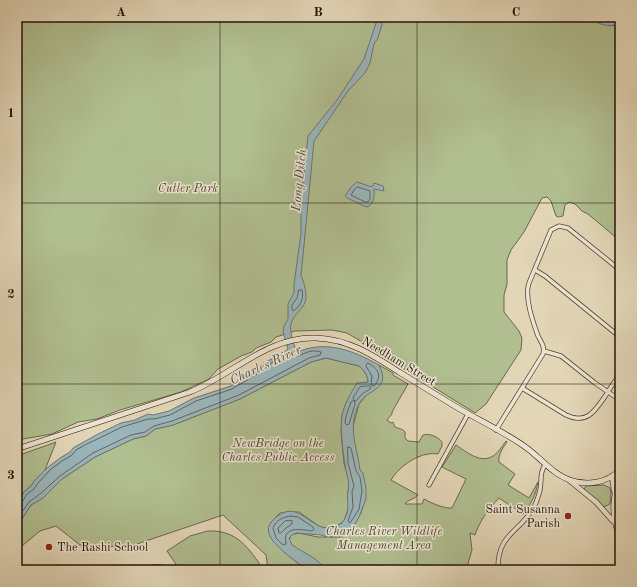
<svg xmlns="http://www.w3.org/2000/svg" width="637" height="587" font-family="'Old Standard TT',serif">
	<rect width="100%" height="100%" fill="#e2d6b7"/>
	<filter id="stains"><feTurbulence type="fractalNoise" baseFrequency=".005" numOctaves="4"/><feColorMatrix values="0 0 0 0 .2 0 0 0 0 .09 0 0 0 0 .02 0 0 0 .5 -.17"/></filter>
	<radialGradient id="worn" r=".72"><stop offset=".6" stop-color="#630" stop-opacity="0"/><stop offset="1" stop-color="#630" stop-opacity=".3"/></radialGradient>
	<!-- green -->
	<path fill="#b0be90" stroke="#6a684d" d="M17 17H588L610 26 620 24V241L600 224 588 214 582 211 575 204 569 202 565 205 563 216 558 217 556 216 551 201 547 197 542 198 524 232 511 250 507 260V284L504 295V312L519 331 522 338 521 350 486 404 475 413 396 364 386 356 347 333 332 330 295 331 276 337 271 342 256 348 252 352 241 356 218 369 209 379 181 392 120 410 97 419 78 422 52 434 17 440Z
		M326 358 359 366C364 370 368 376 368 382L357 384 345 406 342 415 341 432 344 463 350 486 348 491 349 506 344 521 335 527 327 528 320 527 299 512H291L280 513 272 521 286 553 306 570H268L266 555 223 515 128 547 80 545 56 526 40 531 17 550V526L31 505 43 498 62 479 95 457 133 439 146 436 155 429 173 425 240 399 311 362Z
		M379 365 393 373V375L408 384 392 412V414L387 420 391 423 393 422 395 427C399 429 402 428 405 432V438L408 441 419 442 423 435C430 433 438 437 442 442V446L438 454C435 454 432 453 429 454 415 455 397 469 391 480L418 495C414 500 408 499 405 504H422L424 499C431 503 445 509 452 508L466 479 442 467 456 445C465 451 479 463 491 457 497 455 502 446 506 441L507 442C503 448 498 454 499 462L515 474 508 485 529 498 538 482C536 495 531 504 523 514L499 498C488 510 480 520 475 535L470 533 472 550 466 570 442 569 327 570 294 548 289 541 291 535 299 533 318 537H341L345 535 352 528 361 513 365 498 354 448 353 426 359 404 365 397 380 367Z
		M56 442 45 470 35 480 31 486 24 492 17 503V456Z
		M604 485 610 488 611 493 610 504 604 507 584 489 586 486Z
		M208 531C238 530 248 548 264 570H180L167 551 190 536Z"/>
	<!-- water -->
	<path fill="#9bb6bb" stroke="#6c7574" d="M378 17H384L378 38 374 44 370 63 365 73 348 91 314 141 301 276C303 280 304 283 305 288 310 309 296 308 291 324 289 330 294 346 297 352 327 340 352 350 379 365 392 391 367 388 359 404 347 427 357 446 360 470L363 473 366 488V499L359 517 352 529 346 534 339 536 327 537 321 535 296 533 292 535 289 538 292 545 315 559 328 570H306C297 560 256 538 272 521 299 493 310 535 334 527 338 526 342 524 344 520 351 509 346 501 348 491 350 481 346 474 345 464 343 452 340 428 342 416 344 404 351 393 357 383L368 382C368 376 364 370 359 366L326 358 311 362 240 399 173 425 155 429 146 436 133 439 95 457 62 479 43 498 31 505 17 526V503L24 492 31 486 35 480 47 468 60 458 70 452 73 448 98 434 121 423 135 420 148 414 153 415 169 411 194 398 231 386 255 370 258 366 283 353 288 349 283 332 284 326 288 319V304L294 293V284L301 234V200L308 136 337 100 364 59Z
		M588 17H620V24C608 27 598 25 588 17Z
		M357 182 372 187 374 183 383 186 384 191 374 189C374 197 375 201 368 207L364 206 347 198 345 196 351 187Z"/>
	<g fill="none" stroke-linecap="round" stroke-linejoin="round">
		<!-- shore -->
		<path stroke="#606462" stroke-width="1" d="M358 187 370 191V199L368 202H365L351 195 354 190Z
			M299 290H302C304 299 300 307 293 311L292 309V305L297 298Z
			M368 363C378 368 383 376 374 386L371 385 372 376 366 366Z
			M369 386 371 387 370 389 362 394 356 401H354L353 398 360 387Z
			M354 401 355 404 349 424 347 425 345 423 346 416 351 402Z
			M348 447 351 448 356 471 360 477 362 491 359 509 350 523 348 521 353 507 352 492 354 486 348 463Z
			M17 505 21 504 27 494 34 489 38 483 50 470 62 461 72 455 76 450 85 445 122 427 148 419H154L170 415 196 401 232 389 257 374 261 369 290 352 298 356C305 353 313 349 321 352L320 355 309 358 239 395 172 421 154 426 145 432 131 435 93 453 60 476 40 494 29 502 17 519
			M291 516 298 517 313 527 314 529 312 531C300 529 282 526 286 544L283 545 276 538 273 528C276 520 283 517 291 516Z
			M292 521V524L286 528 281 533H279L278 528 285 521Z"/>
		<defs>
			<path id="minor" d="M535 270 545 276 620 337
				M544 351 561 356 595 383 620 400
				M522 388 566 415C587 425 595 411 606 395 610 388 615 381 620 374
				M496 430 543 354C545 346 541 342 538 336 533 322 524 297 529 283L551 230 559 226 568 228 620 270
				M429 485 468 414
				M142 570C151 566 161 565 170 570
				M498 570C497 532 521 533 535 505 537 500 539 495 540 490 542 481 539 472 546 464"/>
			<path id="tertiary" d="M620 473C613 497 610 514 620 537
				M612 476 614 491
				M569 480 596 502 613 521"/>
			<path id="secondary" d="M17 449 190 392C232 375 268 336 316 338 348 339 373 355 399 372 417 383 435 394 453 405 476 419 501 430 524 446 539 456 552 474 570 480 587 486 607 483 620 470"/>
		</defs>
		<!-- minor casing -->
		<use href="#minor" stroke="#544435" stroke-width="5"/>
		<!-- tertiary casing -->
		<use href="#tertiary" stroke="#544435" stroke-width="6"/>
		<!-- secondary casing -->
		<use href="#secondary" stroke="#25130a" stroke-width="6"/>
		<!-- minor -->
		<use href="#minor" stroke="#ece4d0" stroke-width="3.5"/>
		<!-- tertiary -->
		<use href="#tertiary" stroke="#ece4d0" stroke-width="4.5"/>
		<!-- secondary -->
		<use href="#secondary" stroke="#ece4d0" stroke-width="5"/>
	</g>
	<!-- grid -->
	<path fill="none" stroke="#25130a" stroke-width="1" stroke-opacity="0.55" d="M220 17V570M417 17V570M17 203H620M17 384H620"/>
	<!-- markers -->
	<g fill="#8f2418" stroke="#ece4d0" stroke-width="1.5">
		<circle cx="568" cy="516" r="4"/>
		<circle cx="49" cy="547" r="4"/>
	</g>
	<g text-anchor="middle" stroke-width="3" stroke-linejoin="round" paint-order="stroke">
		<!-- park labels -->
		<g font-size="12" font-style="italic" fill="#4f4632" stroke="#ece4d0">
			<text x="188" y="192">Cutler Park</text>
			<text x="278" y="447">NewBridge on the<tspan x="278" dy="14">Charles Public Access</tspan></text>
			<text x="384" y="535">Charles River Wildlife<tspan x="384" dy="14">Management Area</tspan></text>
		</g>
		<!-- street labels -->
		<g font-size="12" fill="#25130a" stroke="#ece4d0">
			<text transform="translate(399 361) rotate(31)" y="4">Needham Street</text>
		</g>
		<!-- poi labels -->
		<g font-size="12" fill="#25130a" stroke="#ece4d0" text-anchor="end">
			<text x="560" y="513">Saint Susanna<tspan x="560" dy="14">Parish</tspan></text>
			<text x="57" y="551" text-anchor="start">The Rashi School</text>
		</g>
		<!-- water labels -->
		<g font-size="13" font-style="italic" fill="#4e4c48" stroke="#ece4d0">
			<text transform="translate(298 180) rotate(-84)" y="5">Long Ditch</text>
			<text transform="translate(265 364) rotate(-25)" y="5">Charles River</text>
		</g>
	</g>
	<!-- margin -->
	<rect width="637" height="587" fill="none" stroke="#e2d6b7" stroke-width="44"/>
	<rect x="22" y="22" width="593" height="543" fill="none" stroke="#25130a" stroke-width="1.5"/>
	<g font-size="13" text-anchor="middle" font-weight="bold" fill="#25130a">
		<text x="121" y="16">A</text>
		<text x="318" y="16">B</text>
		<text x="516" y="16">C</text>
		<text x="11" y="117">1</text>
		<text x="11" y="298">2</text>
		<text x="11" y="479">3</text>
	</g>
	<rect width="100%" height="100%" filter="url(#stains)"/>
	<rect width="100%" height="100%" fill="url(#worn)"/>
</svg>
